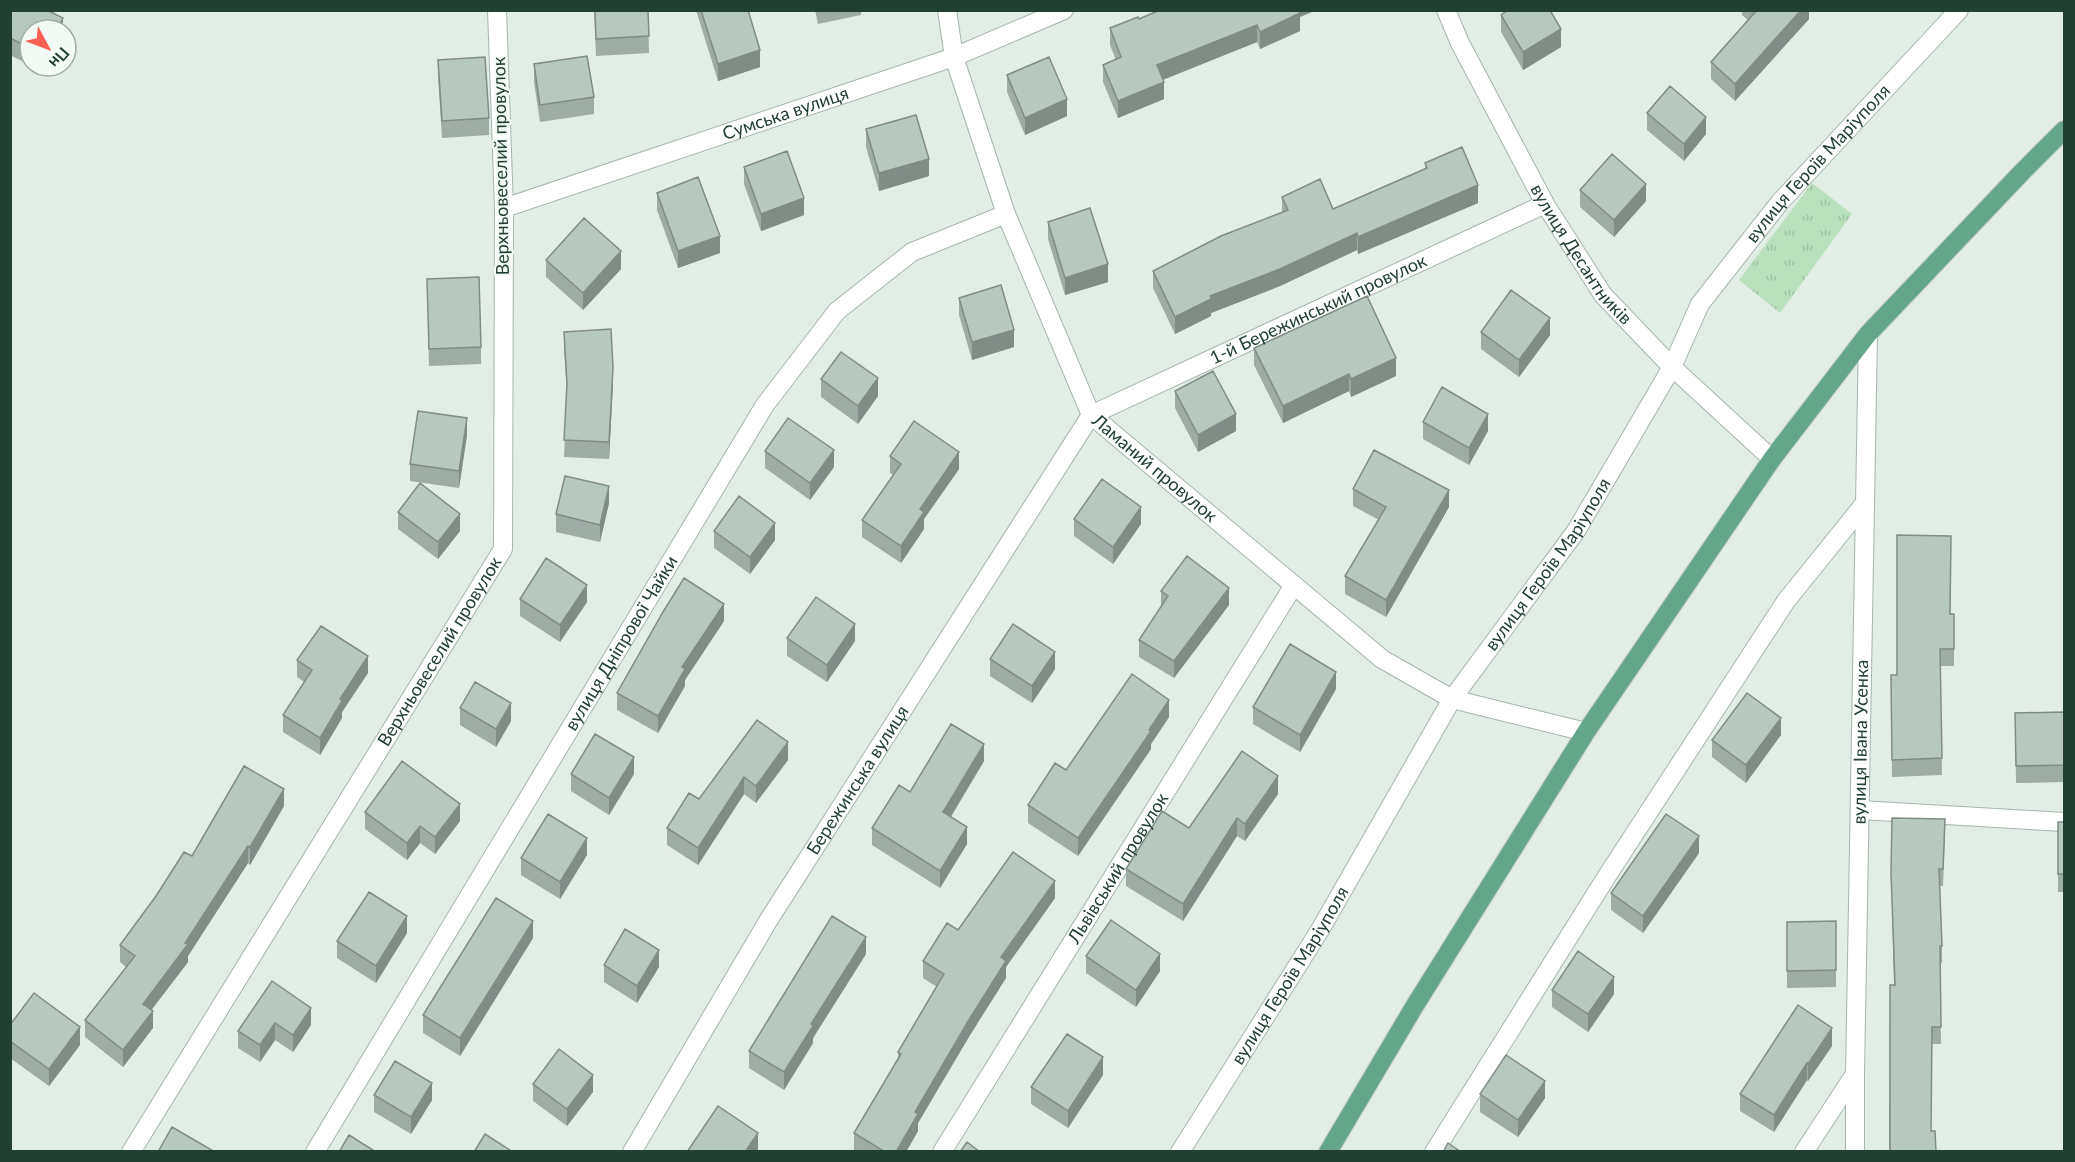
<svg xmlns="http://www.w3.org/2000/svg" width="2075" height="1162" font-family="Lato,sans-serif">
	<defs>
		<pattern id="park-tufts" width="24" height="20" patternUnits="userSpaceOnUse" patternTransform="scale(1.5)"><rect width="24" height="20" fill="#bae0be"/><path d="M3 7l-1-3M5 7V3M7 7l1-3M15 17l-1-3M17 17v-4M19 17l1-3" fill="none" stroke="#a0c1a4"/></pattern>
	</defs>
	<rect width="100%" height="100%" fill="#e2ede6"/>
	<!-- park -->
	<path fill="url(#park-tufts)" d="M1812 183 1852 214 1780 313 1739 280Z"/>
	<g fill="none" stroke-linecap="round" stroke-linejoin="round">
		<defs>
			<g id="minor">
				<path id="s1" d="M947 10 954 57 1006 214 1091 415 1382 659 1452 699 1586 732"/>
				<path id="s2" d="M1446 10 1460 43 1545 204 1603 295 1672 367 1772 459"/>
				<path id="s3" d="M504 208 954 57 1064 10"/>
				<path d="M1860 810 2064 822"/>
				<path id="s4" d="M131 1152 503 549 504 208 497 10"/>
				<path id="s5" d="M315 1152 765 405 837 311 912 252 1006 214"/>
				<path id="s6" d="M632 1152 768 921 1091 415 1545 204"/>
				<path id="s7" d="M942 1152 1294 585"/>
				<path id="s8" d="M1180 1152 1320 930 1452 699 1576 531 1672 367 1700 304 1780 202 1959 10"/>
				<path d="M1434 1152 1607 876 1786 601 1865 503"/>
				<path d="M1804 1152 1855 1074"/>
				<path id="s9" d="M1855 1152V1074L1868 334"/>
			</g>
			<path id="major" d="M1328 1152 1414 1007 1586 732 1772 459 1868 334 2023 171 2064 130"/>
		</defs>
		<!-- minor casing -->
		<use href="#minor" stroke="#a4b6ac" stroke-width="20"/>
		<!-- major casing -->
		<use href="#major" stroke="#c1cac6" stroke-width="20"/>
		<!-- minor -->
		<use href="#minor" stroke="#fff" stroke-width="18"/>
		<!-- major -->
		<use href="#major" stroke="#64a68a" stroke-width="18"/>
	</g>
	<!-- wall -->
	<path fill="#9daca4" d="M10 10 63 30H30V65L10 55Z
		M594 10H648L649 53 596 56Z
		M696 10H748L760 67 718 81Z
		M815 10H861V15L818 24Z
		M1742 10H1809V19L1735 101 1711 79V62L1748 20 1742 15Z
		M1501 15 1561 47 1523 70 1501 32Z
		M1300 17V31L1260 49 1257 42 1163 80 1164 99 1118 118 1103 82V65L1116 60 1110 45V28L1139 19Z
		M438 60 489 118V135L442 138 438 77Z
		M534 64 594 97V114L540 122 534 82Z
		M32 66H48L45 72Z
		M1007 75 1067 116 1025 135 1007 92Z
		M1647 113 1706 134 1684 161 1647 130Z
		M866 129 929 176 879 191 866 147Z
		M1425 163 1478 203 1358 254 1357 250 1280 286 1211 313V316L1175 334 1153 288V271L1282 212V197L1333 209 1425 169Z
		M744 167 804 215 761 231 744 184Z
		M1580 190 1646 201 1614 237 1580 207Z
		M657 193 720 253 678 268 657 210Z
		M1048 222 1108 282 1065 295 1048 239Z
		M546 260 621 269 583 310 546 277Z
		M427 279 481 347V364L429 366Z
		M959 298 1014 347 972 360 959 315Z
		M564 332 613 384 609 459 564 457 567 393 564 349Z
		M1481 332 1550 335 1519 377 1481 349Z
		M1254 348 1396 376 1351 397 1349 391 1283 423 1254 365Z
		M821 379 878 396 858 424 821 397Z
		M1175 391 1236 431 1198 452 1175 408Z
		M1423 422 1488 431 1469 465 1423 439Z
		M467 435 459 488 410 481V464Z
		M765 451 834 467 810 500 765 468Z
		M890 456 959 469 924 519V529L901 563 862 537V520L893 475 890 473Z
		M1353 489 1449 507 1386 617 1345 594V576L1379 520 1353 506Z
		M609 503 600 542 556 532V514Z
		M398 512 460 531 438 559 398 529Z
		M1074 519 1141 524 1113 564 1074 536Z
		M714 531 775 540 750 574 714 548Z
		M1161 591 1229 605 1174 678 1139 657V640L1161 606Z
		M520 599 587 602 560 642 520 616Z
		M1951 614H1954V666H1940L1942 775 1892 777 1891 675H1897Z
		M724 621 685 680V686L658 733 617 710V693Z
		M787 638 855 641 827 682 787 656Z
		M990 659 1055 669 1032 703 990 676Z
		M297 660 368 673 342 712V718L320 755 283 732V715L304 682 297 677Z
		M1336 689 1300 752 1253 724V707Z
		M460 708 511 721 496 747 460 725Z
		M2064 712V782L2016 783 2015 713Z
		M1169 717 1151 744V749L1078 856 1028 823V805L1066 770Z
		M757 720 788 760 756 803 744 794 698 865 667 845V828L699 799Z
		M1781 735 1746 783 1712 757V740Z
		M984 761 951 817 967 844 940 888 872 845V828L910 792Z
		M571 774H634L609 815 571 791Z
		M1278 794 1245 841 1237 836 1183 921 1126 886V869Z
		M284 806 250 865 248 863 188 956V962L151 1010 153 1028 123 1067 85 1037V1020L126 967 120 962V945Z
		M365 812 460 821 435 854 420 843 407 860 365 829Z
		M2058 822H2064V892H2058Z
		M1945 836 1943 886H1940L1942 946V963H1940L1941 1044H1932L1931 1131 1936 1152H1889L1890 985H1894L1891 872Z
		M1699 853 1643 933 1611 910V893Z
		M587 855 560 899 521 875V858Z
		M1055 898 1006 967V978L970 1035 918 1123V1131L906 1152H856L854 1150V1133L898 1058V1052L937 987 923 978V961L958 930Z
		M1836 921V987L1787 988V922Z
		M407 933 376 983 337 958V941Z
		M533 938 460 1056 423 1033V1015Z
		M866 954 813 1038V1043L784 1090 749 1068V1051Z
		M1086 956 1160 971 1136 1007 1086 973Z
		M604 965 659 967 637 1003 604 982Z
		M1552 990 1614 994 1588 1032 1552 1007Z
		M311 1008V1025L293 1052 275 1040 260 1062 238 1048V1031Z
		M10 1025 80 1045 49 1086 10 1058Z
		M1832 1046 1808 1081 1807 1080 1774 1132 1740 1111V1094Z
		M1103 1075 1068 1128 1031 1104V1087Z
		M533 1084 593 1092 567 1126 533 1101Z
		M1480 1094 1545 1098 1518 1137 1480 1112Z
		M374 1095 432 1100 411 1134 374 1112Z"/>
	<!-- shaded-wall -->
	<path fill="#808c86" d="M1294 10H1317L1300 17V31L1260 49V32Z
		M1801 10H1809V19L1735 101V84Z
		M63 18V30H57Z
		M1257 25V42L1157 82V65Z
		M1561 29V47L1523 70V52Z
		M760 50V67L718 81V64Z
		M1164 82V99L1118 118V101Z
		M1067 99V116L1025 135V118Z
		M1706 117V134L1684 161V144Z
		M929 159V176L879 191V173Z
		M1646 184V201L1614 237V220Z
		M1478 185V203L1358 254V237Z
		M804 198V215L761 231V214Z
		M1357 233V250L1280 286 1211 313V316L1175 334V317L1210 296Z
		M720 236V253L678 268V251Z
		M621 251V269L583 310V293Z
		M1108 264V282L1065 295V278Z
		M1550 318V335L1519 377V360Z
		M1014 330V347L972 360V342Z
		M1396 358V376L1351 397V379Z
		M613 367V384L609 459V442Z
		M1349 374V391L1283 423V406Z
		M878 378V396L858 424V406Z
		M1236 414V431L1198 452V435Z
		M1488 414V431L1469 465V448Z
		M467 418V435L459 488V471Z
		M834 450V467L810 500V483Z
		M959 452V469L924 519V529L901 563V546L920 509Z
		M609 486V503L600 542V525Z
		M1449 490V507L1386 617V600Z
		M1141 507V524L1113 564V547Z
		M460 514V531L438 559V542Z
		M775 523V540L750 574V557Z
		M587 585V602L560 642V625Z
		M1229 588V605L1174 678V661Z
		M724 604V621L685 680V686L658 733V716L682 667Z
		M855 624V641L827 682V665Z
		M1055 652V669L1032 703V686Z
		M368 656V673L342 712V718L320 755V738L340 699Z
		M1336 672V689L1300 752V735Z
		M1169 700V717L1151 744V749L1078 856V838Z
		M511 703V721L496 747V729Z
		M1781 718V735L1746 783V765Z
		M788 742V760L756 803V786Z
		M984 744V761L943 829V812Z
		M634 757V774L609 815V798Z
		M1278 776V794L1245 841V824Z
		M744 777V794L698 865V848Z
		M284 789V806L250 865V847Z
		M460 804V821L435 854V837Z
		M1237 818V836L1183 921V904Z
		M420 826V843L407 860V843Z
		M967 827V844L940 888V871Z
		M1699 836V853L1643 933V916Z
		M587 838V855L560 899V882Z
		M248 846V863L188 956V962L143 1021V1004L185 943Z
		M1055 881V898L1006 967V978L970 1035 918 1123V1131L906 1152H896L915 1112 1001 957Z
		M407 916V933L376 983V966Z
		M533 921V938L460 1056V1038Z
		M866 937V954L813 1038V1043L784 1090V1072L811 1024Z
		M659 950V967L637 1003V986Z
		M1160 954V971L1136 1007V990Z
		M1614 977V994L1588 1032V1014Z
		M311 1008V1025L293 1052V1035Z
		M153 1011V1028L123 1067V1050Z
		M275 1023V1040L260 1062V1045Z
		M80 1027V1045L49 1086V1069Z
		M1832 1028V1046L1808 1081V1064Z
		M1103 1057V1075L1068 1128V1111Z
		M1807 1063V1080L1774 1132V1115Z
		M593 1075V1092L567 1126V1109Z
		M1545 1081V1098L1518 1137V1120Z
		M432 1083V1100L411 1134V1117Z
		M758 1133V1150L757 1152H745Z"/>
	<!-- building -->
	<path fill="#b7c8bf" stroke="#808c86" stroke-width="1.5" d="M10 10H47L63 18 57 30H30V48L10 38Z
		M595 10H648L649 36 596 39Z
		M701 10H748L760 50 718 64Z
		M1160 10H1298L1300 13 1260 32 1257 25 1157 65 1164 82 1118 101 1103 65 1121 57 1110 28 1138 17 1139 19Z
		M1508 10H1550L1561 29 1523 52 1501 15Z
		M1757 10H1801L1735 84 1711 62Z
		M587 56 594 97 540 105 534 64Z
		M485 57 489 118 442 121 438 60Z
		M1049 57 1067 99 1025 118 1007 75Z
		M1670 86 1706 117 1684 144 1647 113Z
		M916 115 929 159 879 173 866 129Z
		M1462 147 1478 185 1358 237 1357 233 1280 269 1210 296 1211 299 1175 317 1153 271 1221 236 1288 210 1282 197 1320 179 1333 209 1427 168 1425 163Z
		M787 151 804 198 761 214 744 167Z
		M1612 154 1646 184 1614 220 1580 190Z
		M698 177 720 236 678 251 657 193Z
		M1090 208 1108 264 1065 278 1048 222Z
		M584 218 621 251 583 293 546 260Z
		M479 277 481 347 429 349 427 279Z
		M1001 285 1014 330 972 342 959 298Z
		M1511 290 1550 318 1519 360 1481 332Z
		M1367 296 1396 358 1351 379 1349 374 1283 406 1254 348Z
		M611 329 613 367 609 442 564 440 567 384 564 332Z
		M841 352 878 378 858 406 821 379Z
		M1213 371 1236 414 1198 435 1175 391Z
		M1442 387 1488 414 1469 448 1423 422Z
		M418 411 467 418 459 471 410 464Z
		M788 418 834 450 810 483 765 451Z
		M914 421 959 452 920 509 924 512 901 546 862 520 901 464 890 456Z
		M1374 450 1449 490 1386 600 1345 576 1386 507 1353 489Z
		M565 476 609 486 600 525 556 514Z
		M1102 479 1141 507 1113 547 1074 519Z
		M420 483 460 514 438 542 398 512Z
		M739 496 775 523 750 557 714 531Z
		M1897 535 1951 536 1950 614H1954V649H1940L1942 758 1892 760 1891 675H1897Z
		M1187 556 1229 588 1174 661 1139 640 1168 596 1161 591Z
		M546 558 587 585 560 625 520 599Z
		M684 578 724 604 682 667 685 669 658 716 617 693 663 612Z
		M816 597 855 624 827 665 787 638Z
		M1013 624 1055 652 1032 686 990 659Z
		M321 626 368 656 340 699 342 701 320 738 283 715 312 670 297 660Z
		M1290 644 1336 672 1300 735 1253 707Z
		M1132 674 1169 700 1149 730 1151 731 1078 838 1028 805 1055 763 1066 770Z
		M475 682 511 703 496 729 460 708Z
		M1747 693 1781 718 1746 765 1712 740Z
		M2064 712V765L2016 766 2015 713Z
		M757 720 788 742 756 786 744 777 698 848 667 828 689 793 699 799Z
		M951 724 984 744 943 812 967 827 940 871 872 828 899 785 910 792Z
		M595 734 634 757 609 798 571 774Z
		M1242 751 1278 776 1245 824 1237 818 1183 904 1126 869 1162 811 1189 828Z
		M402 761 460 804 435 837 420 826 407 843 365 812Z
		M244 766 284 789 250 847 248 846 185 943 188 944 143 1004 153 1011 123 1050 85 1020 135 956 120 945 156 896 184 852 192 856Z
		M548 814 587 838 560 882 521 858Z
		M1666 814 1699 836 1643 916 1611 893Z
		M1892 818 1945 819 1943 869H1939L1942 946H1940L1941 1027H1932L1931 1131H1935L1936 1152H1890V985H1895L1891 872Z
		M2058 822H2064V874H2058Z
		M1013 852 1055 881 1001 957 1006 961 970 1018 915 1112 918 1114 896 1152H885L854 1133 901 1054 898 1052 944 974 923 961 947 923 958 930Z
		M369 892 407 916 376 966 337 941Z
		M496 898 533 921 460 1038 423 1015Z
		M832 916 866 937 811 1024 813 1026 784 1072 749 1051Z
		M1111 920 1160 954 1136 990 1086 956Z
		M1836 921V970L1787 971V922Z
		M625 929 659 950 637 986 604 965Z
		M1578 951 1614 977 1588 1014 1552 990Z
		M272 981 311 1008 293 1035 275 1023 260 1045 238 1031Z
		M34 993 80 1027 49 1069 10 1041V1025Z
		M1798 1005 1832 1028 1808 1064 1807 1063 1774 1115 1740 1094Z
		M1067 1034 1103 1057 1068 1111 1031 1087Z
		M559 1049 593 1075 567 1109 533 1084Z
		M1506 1055 1545 1081 1518 1120 1480 1094Z
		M395 1061 432 1083 411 1117 374 1095Z
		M718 1106 758 1133 745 1152H687Z
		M172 1127 215 1152H158Z
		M485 1134 513 1152H474Z
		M349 1135 376 1152H339Z
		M967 1142 980 1152H960Z
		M1448 1143 1461 1152H1443Z"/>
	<g text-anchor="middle" stroke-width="4.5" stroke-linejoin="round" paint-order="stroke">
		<!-- street labels -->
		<g font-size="18" fill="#214032" stroke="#f3f9f5">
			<text dy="6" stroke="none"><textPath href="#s3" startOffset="297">Сумська вулиця</textPath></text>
			<text dy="6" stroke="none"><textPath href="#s8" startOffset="1180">вулиця Героїв Маріуполя</textPath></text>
			<text transform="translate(501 166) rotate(-91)" y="6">Верхньовеселий провулок</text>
			<text dy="6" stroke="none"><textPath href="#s2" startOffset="280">вулиця Десантників</textPath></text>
			<text dy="6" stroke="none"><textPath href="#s6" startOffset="1119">1-й Бережинський провулок</textPath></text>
			<text dy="6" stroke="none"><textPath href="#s1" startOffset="514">Ламаний провулок</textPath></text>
			<text dy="6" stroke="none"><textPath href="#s8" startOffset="694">вулиця Героїв Маріуполя</textPath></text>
			<text dy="6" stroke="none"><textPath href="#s5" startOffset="594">вулиця Дніпрової Чайки</textPath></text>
			<text dy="6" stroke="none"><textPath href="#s4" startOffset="588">Верхньовеселий провулок</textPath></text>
			<text dy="6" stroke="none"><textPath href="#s9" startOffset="410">вулиця Івана Усенка</textPath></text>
			<text dy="6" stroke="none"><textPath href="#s6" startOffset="435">Бережинська вулиця</textPath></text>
			<text dy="6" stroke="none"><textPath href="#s7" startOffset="334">Львівський провулок</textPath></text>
			<text dy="6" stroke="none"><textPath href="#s8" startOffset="208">вулиця Героїв Маріуполя</textPath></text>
		</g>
	</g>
	<!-- border -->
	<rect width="2075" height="1162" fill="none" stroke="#214032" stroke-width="24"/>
	<!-- north arrow -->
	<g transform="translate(48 48) rotate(131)"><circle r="28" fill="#f3f9f5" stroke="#9fafa7" stroke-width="1.5"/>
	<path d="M0-4.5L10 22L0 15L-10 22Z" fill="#fb5f53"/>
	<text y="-9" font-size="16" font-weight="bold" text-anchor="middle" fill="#214032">Пн</text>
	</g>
</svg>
